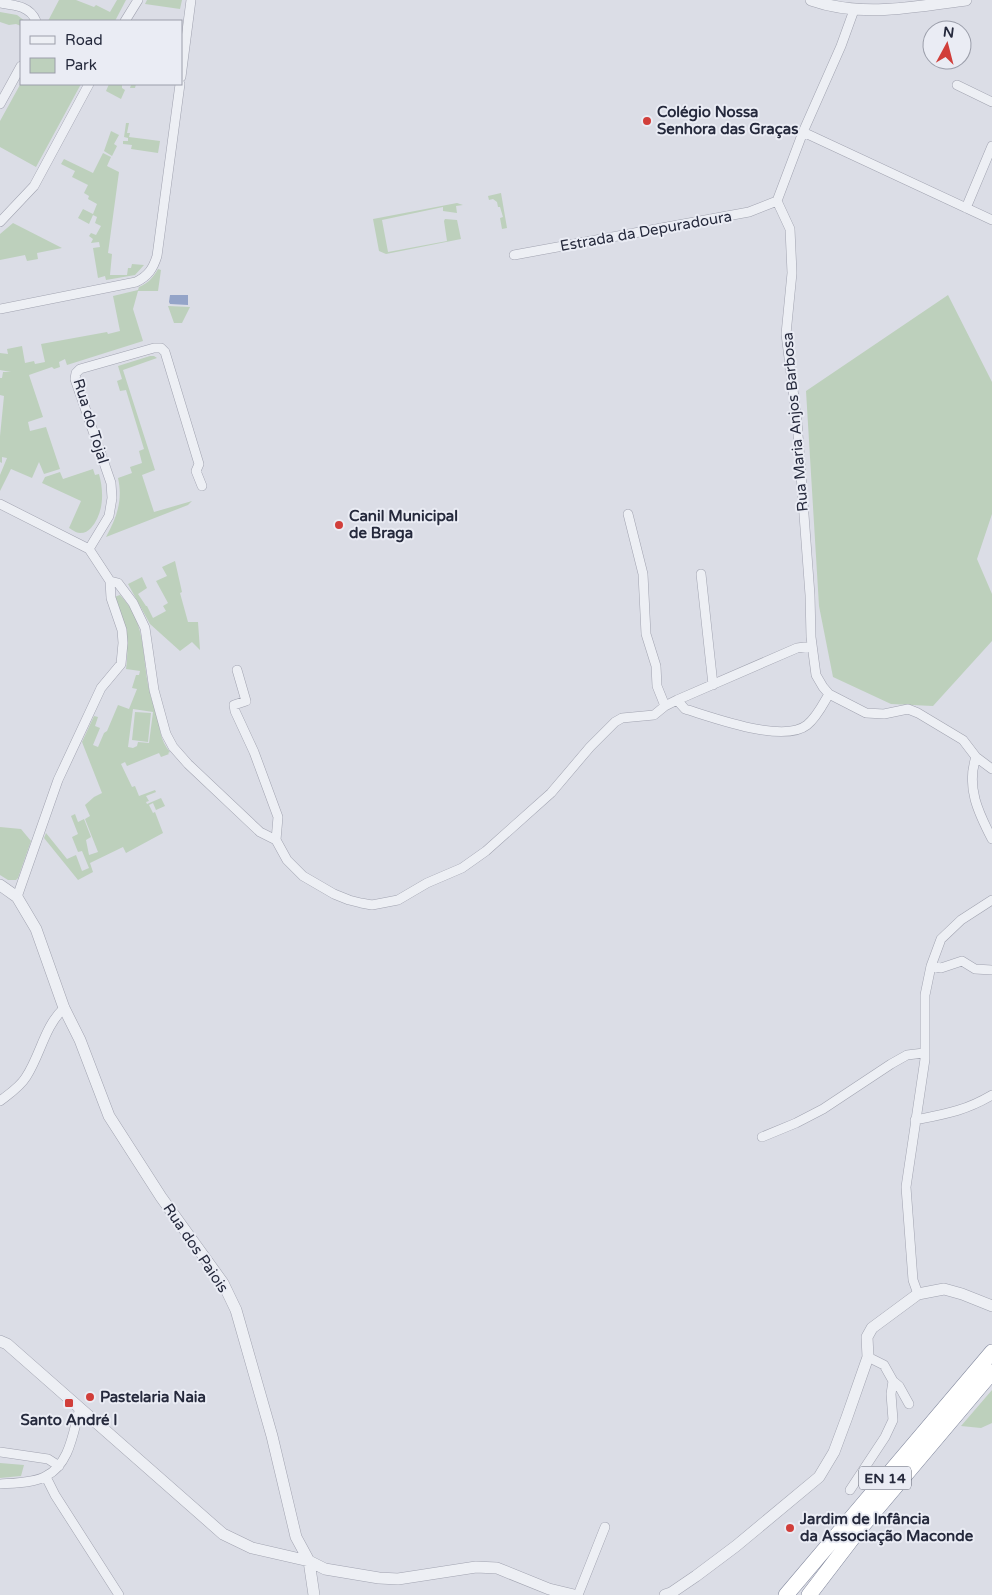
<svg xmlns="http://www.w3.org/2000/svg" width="992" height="1595" font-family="'Varela Round',sans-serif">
	<rect width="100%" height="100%" fill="#dbdde6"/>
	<!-- green -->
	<path fill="#bdd0bc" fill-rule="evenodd" d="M59 0H76L94 7 96 5 110 12 117 0H126L115 21H48Z
		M147 0H182L180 9 145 4Z
		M0 12 17 15 25 21H21V26L16 24 9 25 0 22Z
		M21 83 81 84 36 167 0 147V121Z
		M109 84H136L135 88H130L131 85 122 84V88L125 90 121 99 106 91Z
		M126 123H129L127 133H130L129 137 160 141 158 153 131 149 132 145 123 144V141H128V138L124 137Z
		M111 131 119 135 114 144 117 146 112 156 104 151Z
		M103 153 111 157 107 166 119 172 108 253 112 254 110 275H127L128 268H131L132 264 144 265 135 275 106 280 105 276 98 278 93 248 100 247 99 242 91 243 93 239 89 236 91 233 96 235 101 226 95 223 97 217 93 215 89 224 78 218 83 209 93 214 97 204 88 199 89 196 84 193 88 185 72 177 75 171 61 164 64 159 93 173Z
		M501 193 507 228 502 229 500 218 503 217 500 207H498L497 202 493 199 489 200 488 196Z
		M457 203 463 205 456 206 457 213 443 211V207L382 220 388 252 447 241 444 221 445 219 457 220 461 239 386 254 379 251 373 219Z
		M13 223 62 248 37 253 38 259 27 261 25 255 0 260V234Z
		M158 269 161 270 158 291H138L133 309 143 341 67 365 65 359 59 362 60 367 54 369 52 367 29 375 43 417 28 422 30 431 46 427 60 469 44 474 39 462 32 478 11 469 0 491V475L7 458 2 457V463L0 462V436L4 396 0 395V378H2L3 372H11L0 370V353L8 354 7 349 22 346 25 363 34 361 35 364 45 362 41 344 107 332 108 334 120 331 113 296 138 290 139 287C148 283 153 278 158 269Z
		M948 295 992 382V514L977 559 992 594V641L933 706 891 704 833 677 819 606 806 391Z
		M168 306 190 307 182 323H174Z
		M150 356H154L157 358 123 370 155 470 142 475 154 512 192 501 188 505 106 537C117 517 123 500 118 478L132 473 130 467 142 463 139 451 144 449 126 390 120 391 117 381 122 379 118 366Z
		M93 469 95 475 99 474C104 492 104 513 91 528 88 531 85 533 80 533 76 533 73 530 69 528L81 501 42 483 45 477 60 472 63 479Z
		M175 561 182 592 180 593 188 622H198L200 650 192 642 180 651 150 624 128 584 142 577 147 588 138 594 146 606H147L153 618 166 611 163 606 168 603 156 581 167 576 162 567Z
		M120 595C148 624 141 657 150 693 151 701 156 708 157 715 160 729 160 740 170 752L168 753 169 754 161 757 159 753 127 766 125 762 121 764 132 787 135 786 139 796 155 790 156 792 146 796 149 801 146 802 147 804 161 798 165 806 156 810 153 803 149 805 153 813 155 812 163 833 126 853 123 847 90 863 93 872 78 880 44 838 46 833 67 859 76 855 82 871 89 868 82 851 78 852 72 837 78 834 71 816 75 814 78 822 84 819 91 837 86 840 89 855 98 852 85 819 90 816 85 805 94 797 102 793 82 742 94 716 98 717 95 726 100 728 93 745 98 747 104 733 107 731 118 705 129 709 137 689 132 688 136 675H139L140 671 126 669C130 643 124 620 114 597ZM133 709 153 712 149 743 138 742 137 746 133 748 128 747Z
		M135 712 151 713 148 742 132 740Z
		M0 827 21 829 31 841 18 878 16 880H8L0 875Z
		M992 1390V1423L981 1428 961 1426Z
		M0 1463 24 1465 21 1476 0 1478Z"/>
	<!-- water -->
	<path fill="#94a4c8" d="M170 295H188V305L170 304 169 302Z"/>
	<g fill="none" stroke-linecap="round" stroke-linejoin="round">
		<defs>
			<path id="minor" d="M0 3C14 5 30 6 36 21
				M125 21 138 0
				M181 77 191 0
				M957 85 992 102
				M0 104 21 66
				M803 132 992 220
				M777 201 790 229 792 273 786 334 797 421 810 595 811 637 816 675 823 687 829 694 866 713 884 714 908 709 918 713 963 740 976 757 992 769
				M777 201 803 132 841 46 854 10
				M966 208 992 146
				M0 222 34 186 89 84
				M514 255 749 212 777 201
				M0 309 136 282C148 276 153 269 157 256L180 84
				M0 504 89 549 110 581 111 598 122 630 123 643 121 664 101 688 58 780 17 897
				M628 514 643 574 646 634 656 666 657 686 665 706
				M89 549 109 516 112 498 111 483 75 379 76 373 80 369 154 348H161L165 352 199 464 196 471 202 486
				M701 574 713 685
				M110 581 118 583 133 603 145 628 154 690 166 734 173 747 188 764 260 832 276 840 287 860 303 876 334 894 349 900 361 903 372 905 398 900 427 883 462 868 486 851 551 793 590 747 615 722 622 718 654 715 665 706 677 700 797 648 812 646
				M237 670 246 701 234 705 235 711 254 752 278 817 276 840
				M677 700 685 709C712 717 783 744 807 725 817 717 823 704 829 694
				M976 757C966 787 978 812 992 839
				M931 966 941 968 962 961 975 969 992 970
				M0 1101C9 1094 20 1087 26 1077 41 1054 44 1027 64 1008
				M915 1120C945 1114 965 1111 992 1095
				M762 1137 796 1123 823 1109 891 1064 907 1055 924 1053
				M918 1294 913 1280 906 1187 925 1059V995L931 966 941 939 961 920 992 900
				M868 1357 884 1365 893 1381 899 1386 909 1404
				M0 1452 48 1459 59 1466
				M46 1477 55 1495 119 1595
				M0 1484C13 1483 35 1483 46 1476 70 1464 73 1432 80 1408
				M850 1490 885 1437 893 1420 891 1394 893 1381
				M578 1595 605 1527"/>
			<path id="tertiary" d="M811 0C862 18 914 7 966 0
				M0 885 17 897 36 929 64 1008 80 1040 109 1116 161 1197 223 1283 236 1310 272 1436 296 1537 309 1561 314 1595
				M0 1341 7 1344 223 1534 252 1548 309 1561 325 1569 379 1578 398 1579 476 1567 497 1568 549 1589 574 1595
				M665 1595 671 1593 696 1576 736 1546 819 1477 834 1452 847 1417 868 1357 867 1337 872 1328 918 1294 944 1289 962 1294 992 1306"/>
			<path id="trunk" d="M786 1595 992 1352
				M809 1595 858 1531 992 1372"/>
		</defs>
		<!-- minor casing -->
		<use href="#minor" stroke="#a1a3b0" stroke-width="10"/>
		<!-- tertiary casing -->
		<use href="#tertiary" stroke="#a1a3b0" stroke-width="12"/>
		<!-- trunk casing -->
		<use href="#trunk" stroke="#82889d" stroke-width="16"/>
		<!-- minor -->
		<use href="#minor" stroke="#edeff4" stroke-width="9"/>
		<!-- tertiary -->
		<use href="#tertiary" stroke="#edeff4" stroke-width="11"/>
		<!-- trunk -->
		<use href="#trunk" stroke="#fff" stroke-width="15"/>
	</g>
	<!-- markers -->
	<g fill="#d13e3a" stroke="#eaecf4" stroke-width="2">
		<circle cx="647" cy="121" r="5"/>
		<circle cx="339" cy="525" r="5"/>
		<circle cx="90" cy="1397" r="5"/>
		<rect x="64" y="1398" width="10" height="10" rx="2.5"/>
		<circle cx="790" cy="1528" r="5"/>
	</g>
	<g text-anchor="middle" stroke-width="4" stroke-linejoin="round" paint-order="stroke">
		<!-- shield labels -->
		<rect fill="#eaecf4" stroke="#606473" stroke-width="1" x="859" y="1466.5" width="52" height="23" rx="4"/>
		<g font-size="14" font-weight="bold" fill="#25293c">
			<text x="885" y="1483">EN 14</text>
		</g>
		<!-- poi labels -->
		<g font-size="15" font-weight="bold" fill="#25293c" stroke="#eaecf4" text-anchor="start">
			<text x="657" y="117">Colégio Nossa<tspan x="657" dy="17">Senhora das Graças</tspan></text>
			<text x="349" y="521">Canil Municipal<tspan x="349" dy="17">de Braga</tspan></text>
			<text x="100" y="1402">Pastelaria Naia</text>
			<text x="69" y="1425" text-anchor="middle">Santo André I</text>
			<text x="800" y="1524">Jardim de Infância<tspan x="800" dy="17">da Associação Maconde</tspan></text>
		</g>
		<!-- street labels -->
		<g font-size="15" fill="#25293c" stroke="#eaecf4">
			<text transform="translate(646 231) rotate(-10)" y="5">Estrada da Depuradoura</text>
			<text transform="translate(91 421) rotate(73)" y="5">Rua do Tojal</text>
			<text transform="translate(795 422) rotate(-95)" y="5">Rua Maria Anjos Barbosa</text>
			<text transform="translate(196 1248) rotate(56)" y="5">Rua dos Paiois</text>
		</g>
	</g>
	<!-- legend -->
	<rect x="20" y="20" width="162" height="65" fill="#eaecf4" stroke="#9b9eaa"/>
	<rect x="30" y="36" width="25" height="8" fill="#edeff4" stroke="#9b9eaa"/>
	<text x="65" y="45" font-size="15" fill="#25293c">Road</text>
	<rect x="30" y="58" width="25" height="15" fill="#bdd0bc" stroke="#9b9eaa"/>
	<text x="65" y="70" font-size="15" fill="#25293c">Park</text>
	<!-- north arrow -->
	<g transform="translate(947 45) rotate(7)"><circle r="24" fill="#eaecf4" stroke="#9b9eaa"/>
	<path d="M0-4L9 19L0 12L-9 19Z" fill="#d13e3a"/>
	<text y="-8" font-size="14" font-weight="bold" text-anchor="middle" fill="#25293c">N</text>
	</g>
</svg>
